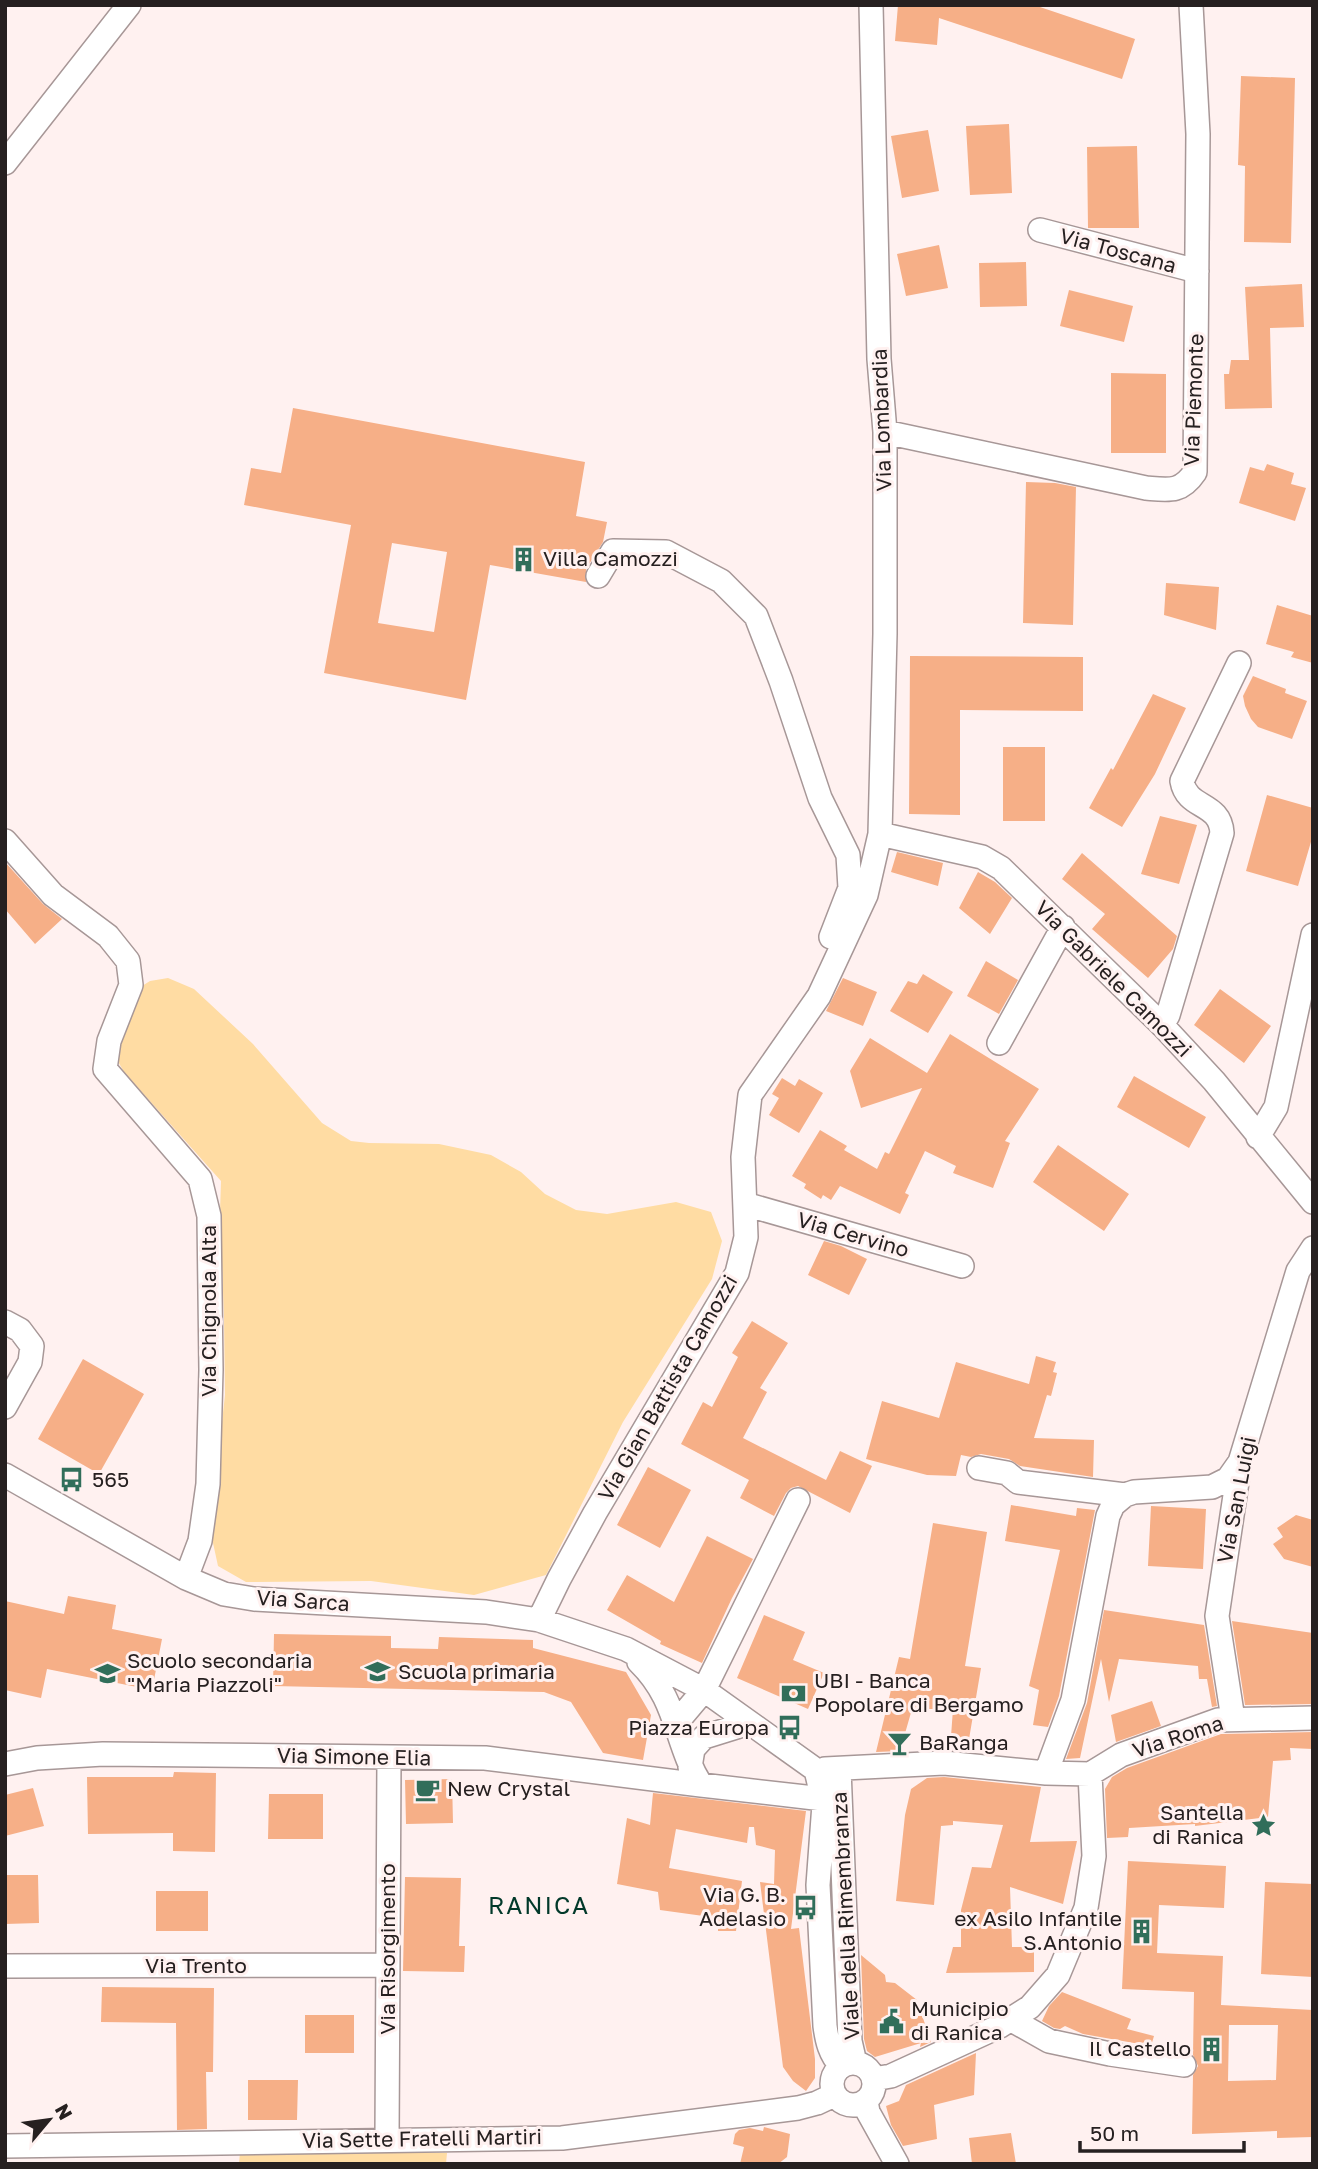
<svg xmlns="http://www.w3.org/2000/svg" width="1318" height="2169" font-family="'Golos Text',sans-serif">
	<rect width="100%" height="100%" fill="#fff1f0"/>
	<!-- green -->
	<path fill="#ffdca3" d="M168 978 194 989 253 1044 322 1123 351 1141 369 1143 439 1144 491 1155 521 1172 545 1194 576 1210 607 1214 676 1202 711 1212 722 1241 712 1279 623 1422 546 1575 474 1595 371 1581 246 1582 218 1566 210 1529 225 1395 224 1318 220 1212 221 1181 124 1072 116 1058 131 993 150 981Z
		M240 2152 447 2153 446 2164H239Z"/>
	<!-- building -->
	<path fill="#f6af87" fill-rule="evenodd" d="M898 5H1034L1135 39 1122 79 939 18 937 45 895 41Z
		M1241 76 1295 78 1291 243 1244 242 1245 166 1238 165Z
		M1009 124 1012 193 970 195 966 126Z
		M928 130 939 191 902 198 891 136Z
		M1137 146 1139 228H1088L1087 147Z
		M939 245 948 288 906 296 897 254Z
		M1026 262 1027 306 980 307 979 263Z
		M1302 284 1304 327 1270 328 1272 408 1225 409 1224 374H1229L1231 360H1249L1245 287Z
		M1069 290 1133 306 1124 342 1060 326Z
		M1111 373 1166 374V453H1111Z
		M293 408 585 462 576 516 607 522 603 542 586 569V582L490 565 466 700 324 673 351 525 244 505 251 468 281 473ZM392 543 447 552 434 632 378 623Z
		M1267 464 1294 473 1291 484 1306 488 1295 521 1239 503 1250 467 1264 471Z
		M1026 482 1055 483 1076 487 1073 625 1023 623Z
		M1166 583 1219 587 1216 630 1164 615Z
		M1277 605 1313 616V663L1291 657 1294 652 1266 644Z
		M910 656 1083 657V711L960 710V815L909 814Z
		M1253 676 1286 689 1285 693 1307 701 1292 739 1258 727 1251 719 1245 706 1243 696Z
		M1153 694 1186 708 1155 774 1122 827 1089 808 1111 768 1113 770Z
		M1003 747H1045V821H1003Z
		M1267 795 1313 808V835L1298 886 1246 871Z
		M1160 816 1197 825 1179 884 1141 874Z
		M897 852 943 863 938 886 891 872Z
		M1082 853 1177 936 1173 949 1148 978 1092 929 1105 914 1062 879Z
		M5 862 43 904 62 919 35 944 5 909Z
		M978 872 995 882 1012 898 990 934 959 908Z
		M986 961 1018 980 999 1014 967 996Z
		M923 974 953 992 928 1033 890 1011 908 981 917 984Z
		M843 978 877 992 863 1026 826 1011Z
		M1220 989 1271 1026 1244 1063 1194 1025Z
		M950 1034 1039 1089 1005 1141 1010 1143 993 1188 953 1173 956 1166 925 1151 905 1193 909 1195 900 1214 840 1186 831 1200 823 1195 821 1199 804 1188 806 1184 792 1176 820 1130 847 1146 844 1150 877 1169 885 1152 889 1154 922 1088 861 1108 850 1071 870 1038 927 1073Z
		M1134 1076 1206 1117 1189 1148 1117 1107Z
		M782 1078 795 1086 799 1079 823 1093 799 1133 769 1115 779 1098 772 1094Z
		M1058 1145 1129 1194 1104 1231 1033 1182Z
		M824 1241 841 1246 867 1259 849 1295 808 1275Z
		M752 1321 788 1343 760 1388 767 1392 743 1438 826 1480 840 1451 872 1466 850 1513 798 1486 791 1488 786 1493 774 1516 740 1498 749 1480 681 1444 703 1402 712 1407 738 1357 732 1353Z
		M1036 1356 1056 1362 1053 1372 1057 1373 1051 1396 1047 1395 1034 1438 1094 1440 1093 1477 1020 1466 1009 1459 981 1454 971 1457 961 1455 956 1476 927 1475 866 1459 882 1401 939 1418 956 1362 1029 1384Z
		M83 1359 144 1394 99 1474 38 1439Z
		M648 1467 691 1490 660 1548 617 1525Z
		M1011 1505 1076 1516 1077 1508 1095 1510 1059 1696 1048 1727 1033 1725 1039 1690 1029 1686 1060 1550 1005 1541Z
		M1151 1506 1206 1509 1203 1569 1148 1566Z
		M1296 1515 1313 1520V1567L1284 1559 1273 1544 1283 1537 1277 1528Z
		M933 1523 987 1532 965 1666 981 1668 967 1751 950 1750 953 1709H912L900 1751 876 1752 899 1657 910 1659Z
		M707 1536 753 1559 732 1598 702 1663 660 1644 661 1641 607 1610 627 1575 674 1602Z
		M68 1596 116 1605 112 1629 162 1639 152 1690 47 1669 41 1698 5 1690V1601L64 1614Z
		M1104 1610 1204 1625 1217 1706 1212 1707 1207 1679H1199L1198 1666 1119 1659 1109 1702 1101 1659 1080 1758 1066 1759 1087 1703Z
		M764 1615 805 1632 793 1660 824 1673 808 1709 737 1678Z
		M1232 1621 1313 1633V1704L1245 1705Z
		M274 1634 391 1636V1648L438 1649 439 1637 533 1640V1648L626 1672 651 1715 643 1760 603 1753 571 1702 544 1692 273 1686Z
		M1152 1701 1161 1726 1116 1742 1111 1715Z
		M1313 1732V1749L1290 1748 1291 1760 1273 1761 1268 1817 1195 1826V1824L1129 1828 1128 1837 1107 1838 1105 1789 1112 1777 1127 1768 1221 1734Z
		M174 1772 216 1773 215 1852 173 1851V1833L88 1834 87 1777H173Z
		M944 1777 1041 1787 1030 1842 1077 1841 1063 1904 1010 1887 1012 1947H1034V1972L946 1973 953 1947H961V1910L972 1867 991 1868 1003 1825 953 1821V1825L941 1826 934 1905 896 1901 905 1815 911 1789 927 1778Z
		M452 1779 453 1823 406 1824 405 1780Z
		M33 1788 44 1826 5 1836V1795Z
		M653 1793 806 1811 791 1929 799 1928 815 2059V2078L806 2091 793 2081 783 2067 760 1882 774 1884 775 1850 756 1845 754 1827H749L747 1843 676 1829 669 1868 742 1881 736 1931H718V1918L660 1910 658 1892 617 1884 627 1818 650 1825Z
		M269 1794H323V1839H268Z
		M1128 1861 1226 1866 1224 1908 1159 1905 1157 1953 1223 1956 1221 2005 1313 2010V2137L1277 2138V2131L1192 2134 1193 2075 1198 2066 1193 2055 1194 1992 1122 1989ZM1229 2025H1278L1276 2080 1228 2081Z
		M5 1875H38L39 1923 5 1924Z
		M405 1877 461 1878 459 1946H465L464 1972 403 1971Z
		M1265 1882 1313 1884V1977L1261 1974Z
		M156 1891H208V1931H156Z
		M861 1955 885 1975 886 1982 895 1983 917 2000 931 2042 920 2047 921 2043 875 2057 867 2051 864 2039Z
		M102 1987 214 1988 213 2072H206L207 2129 177 2130 176 2023 101 2022Z
		M1062 1992 1131 2019 1127 2029 1154 2036 1151 2046 1083 2034 1065 2026 1060 2029 1054 2028 1042 2021 1049 2006Z
		M305 2015H354V2053H305Z
		M976 2053 974 2095 934 2105 937 2139 903 2146 891 2125 886 2106 899 2101 906 2085Z
		M248 2080H298L297 2120H248Z
		M764 2127 790 2134 787 2157 778 2164H740L744 2147 733 2144 735 2134 739 2130 750 2128 763 2131Z
		M1011 2133 1016 2164H972L969 2138Z"/>
	<g fill="none" stroke-linecap="round" stroke-linejoin="round">
		<defs>
			<path id="minor" d="M5 163 129 5
				M1040 230 1197 271
				M885 432 1146 488C1169 490 1181 493 1195 472L1198 134 1191 5
				M598 576 613 551 666 552 721 581 756 616 781 681 820 798 848 855 850 888 831 937
				M880 834 982 857 1001 868 1162 1025 1214 1081 1313 1202
				M5 841 53 895 108 936 128 961 131 985 109 1041 105 1069 200 1179 209 1216 211 1370 208 1484 200 1541 186 1578
				M1162 1025 1168 1015 1222 833C1220 801 1187 810 1182 781L1239 663
				M999 1043 1063 927
				M1258 1137 1276 1107 1313 935
				M745 1204 962 1266
				M5 1322 20 1330 32 1346 30 1362 5 1407
				M979 1468 1007 1473 1018 1482 1125 1495 1134 1492 1212 1487 1228 1479 1240 1462
				M5 1475 186 1578 224 1594 254 1599 486 1612 539 1620 626 1649 704 1690 816 1770 824 1804 818 1885 825 2026C827 2041 830 2054 841 2066
				M539 1620 559 1579 595 1513 737 1273 746 1237 743 1157 750 1095 819 996 866 895 880 834 885 634V432L879 359 871 5
				M639 1662C679 1701 674 1742 701 1785L823 1799
				M1233 1719 1217 1616 1240 1462 1298 1271 1313 1248
				M677 1722 704 1690 798 1500
				M5 1764 37 1758 103 1754 485 1758 701 1785
				M690 1767 693 1749 704 1737 749 1723
				M825 1769 944 1763 1046 1773 1090 1774
				M839 1769 850 2041 855 2063
				M1046 1773 1073 1700 1108 1516 1113 1505 1125 1495
				M1090 1774 1121 1755 1218 1720 1313 1718
				M5 1966 387 1965
				M1010 2019 1049 2041 1110 2054 1184 2065
				M832 2084a21 21 0 1 1 42 0a21 21 0 1 1-42 0Z
				M874 2079 891 2076 1000 2026 1030 2007 1058 1975 1086 1908 1094 1856 1090 1774
				M866 2101 868 2112 897 2164
				M387 2139 389 1758
				M5 2146 562 2138 798 2108 817 2103 834 2095"/>
		</defs>
		<!-- minor casing -->
		<use href="#minor" stroke="#a79797" stroke-width="26"/>
		<!-- minor -->
		<use href="#minor" stroke="#fff" stroke-width="23"/>
	</g>
	<!-- icons -->
	<defs>
		<symbol id="building-bare" viewBox="-9 -9 18 18"><path d="M-4-6H4V6H1V3H-1V6H-4ZM-2.5-4.3h1.7v1.8h-1.7ZM.8-4.3h1.7v1.8H.8ZM-2.5-1h1.7V.8h-1.7ZM.8-1h1.7V.8H.8Z" fill="#316e5a" stroke="#fff1f0" stroke-width="2.5" paint-order="stroke"/></symbol>
		<symbol id="bus-bare" viewBox="-9 -9 18 18"><path d="M-5-6H5V4H4V6H2V4H-2V6H-4V4H-5ZM-3.5-4V0h7V-4ZM-3.5 1.2v1.5H-2V1.2ZM2 1.2v1.5H3.5V1.2Z" fill="#316e5a" stroke="#fff1f0" stroke-width="2.5" paint-order="stroke"/></symbol>
		<symbol id="school-bare" viewBox="-9 -9 18 18"><path d="M0-5L7-2L0 1L-7-2ZM-4 1L0 2.5L4 1V4Q0 6-4 4Z" fill="#316e5a" stroke="#fff1f0" stroke-width="2.5" paint-order="stroke"/></symbol>
		<symbol id="bank-bare" viewBox="-9 -9 18 18"><path d="M-6-4H6V4H-6ZM0-2.3a2.3 2.3 0 1 0 0 4.6a2.3 2.3 0 1 0 0-4.6Z" fill="#316e5a" stroke="#fff1f0" stroke-width="2.5" paint-order="stroke"/></symbol>
		<symbol id="bar-bare" viewBox="-9 -9 18 18"><path d="M-6-5H6L.8 .8V4.5H3.5V6h-7V4.5H-.8V.8Z" fill="#316e5a" stroke="#fff1f0" stroke-width="2.5" paint-order="stroke"/></symbol>
		<symbol id="cafe-bare" viewBox="-9 -9 18 18"><path d="M-5.5-4.5H6V0H3Q3 3.5 0 3.5H-2.5Q-5.5 3.5-5.5 0ZM3-3.2v2h1.7v-2ZM-6 4.5H4V6H-6Z" fill="#316e5a" stroke="#fff1f0" stroke-width="2.5" paint-order="stroke"/></symbol>
		<symbol id="sight-bare" viewBox="-9 -9 18 18"><path d="M0-6L1.8-2.2L6-1.7L2.9 1.2L3.7 5.4L0 3.3L-3.7 5.4L-2.9 1.2L-6-1.7L-1.8-2.2Z" fill="#316e5a" stroke="#fff1f0" stroke-width="2.5" paint-order="stroke"/></symbol>
		<symbol id="civic-bare" viewBox="-9 -9 18 18"><path d="M-.6-6.5H3V-4.5H.6V-3L4-1V1h2V6H-6V1h2V-1L-.6-3ZM-1.2 2.5V6h2.4V2.5Z" fill="#316e5a" stroke="#fff1f0" stroke-width="2.5" paint-order="stroke"/></symbol>
	</defs>
	<g fill-rule="evenodd">
		<use href="#building-bare" x="506" y="542" width="35" height="35"/>
		<use href="#bus-bare" x="54" y="1462" width="35" height="35"/>
		<use href="#school-bare" x="360" y="1654" width="35" height="35"/>
		<use href="#school-bare" x="90" y="1656" width="35" height="35"/>
		<use href="#bank-bare" x="776" y="1676" width="35" height="35"/>
		<use href="#bus-bare" x="772" y="1710" width="35" height="35"/>
		<use href="#bar-bare" x="882" y="1726" width="35" height="35"/>
		<use href="#cafe-bare" x="410" y="1772" width="35" height="35"/>
		<use href="#sight-bare" x="1246" y="1808" width="35" height="35"/>
		<use href="#bus-bare" x="788" y="1890" width="35" height="35"/>
		<use href="#building-bare" x="1124" y="1914" width="35" height="35"/>
		<use href="#civic-bare" x="874" y="2004" width="35" height="35"/>
		<use href="#building-bare" x="1194" y="2032" width="35" height="35"/>
	</g>
	<g text-anchor="middle" stroke-width="6" stroke-linejoin="round" paint-order="stroke">
		<!-- street labels -->
		<g font-size="21" fill="#262020" stroke="#fff1f0">
			<text transform="translate(1118 251) rotate(15)" y="7">Via Toscana</text>
			<text transform="translate(1194 400) rotate(-88)" y="7">Via Piemonte</text>
			<text transform="translate(882 420) rotate(-92)" y="7">Via Lombardia</text>
			<text transform="translate(1113 979) rotate(45)" y="7">Via Gabriele Camozzi</text>
			<text transform="translate(853 1235) rotate(16)" y="7">Via Cervino</text>
			<text transform="translate(209 1311) rotate(-90)" y="7">Via Chignola Alta</text>
			<text transform="translate(668 1388) rotate(-60)" y="7">Via Gian Battista Camozzi</text>
			<text transform="translate(1237 1500) rotate(-79)" y="7">Via San Luigi</text>
			<text transform="translate(303 1601) rotate(4)" y="7">Via Sarca</text>
			<text transform="translate(1178 1737) rotate(-18)" y="7">Via Roma</text>
			<text transform="translate(354 1757) rotate(1)" y="7">Via Simone Elia</text>
			<text transform="translate(846 1916) rotate(-93)" y="7">Viale della Rimembranza</text>
			<text transform="translate(388 1949) rotate(-90)" y="7">Via Risorgimento</text>
			<text x="196" y="1973">Via Trento</text>
			<text transform="translate(422 2139) rotate(-1)" y="7">Via Sette Fratelli Martiri</text>
		</g>
		<!-- poi labels -->
		<g font-size="21" fill="#262020" stroke="#fff1f0" text-anchor="start">
			<text x="543" y="566">Villa Camozzi</text>
			<text x="92" y="1487">565</text>
			<text x="127" y="1668">Scuolo secondaria<tspan x="127" dy="24">"Maria Piazzoli"</tspan></text>
			<text x="398" y="1679">Scuola primaria</text>
			<text x="814" y="1688">UBI - Banca<tspan x="814" dy="24">Popolare di Bergamo</tspan></text>
			<text x="769" y="1735" text-anchor="end">Piazza Europa</text>
			<text x="919" y="1750">BaRanga</text>
			<text x="447" y="1796">New Crystal</text>
			<text x="1244" y="1820" text-anchor="end">Santella<tspan x="1244" dy="24">di Ranica</tspan></text>
			<text x="786" y="1902" text-anchor="end">Via G. B.<tspan x="786" dy="24">Adelasio</tspan></text>
			<text x="1122" y="1926" text-anchor="end">ex Asilo Infantile<tspan x="1122" dy="24">S.Antonio</tspan></text>
			<text x="911" y="2016">Municipio<tspan x="911" dy="24">di Ranica</tspan></text>
			<text x="1191" y="2056" text-anchor="end">Il Castello</text>
		</g>
		<!-- quarter labels -->
		<g font-size="24" letter-spacing="2" fill="#02392a" stroke="#fff1f0">
			<text x="539" y="1914">RANICA</text>
		</g>
	</g>
	<!-- border -->
	<rect width="1318" height="2169" fill="none" stroke="#262020" stroke-width="14"/>
	<!-- north arrow -->
	<g transform="translate(49 2120) rotate(61)" stroke="#fff1f0" stroke-width="5" paint-order="stroke">
	<path d="M0-5L12 26L0 18L-12 26Z" fill="#262020"/>
	<text y="-10" font-size="19" font-weight="bold" text-anchor="middle" fill="#262020">N</text>
	</g>
	<!-- scale -->
	<path d="M1080 2141v10h164v-10" fill="none" stroke="#262020" stroke-width="3.5"/>
	<text x="1090" y="2141" font-size="21" fill="#262020" stroke="#fff1f0" stroke-width="5" paint-order="stroke">50 m</text>
</svg>
